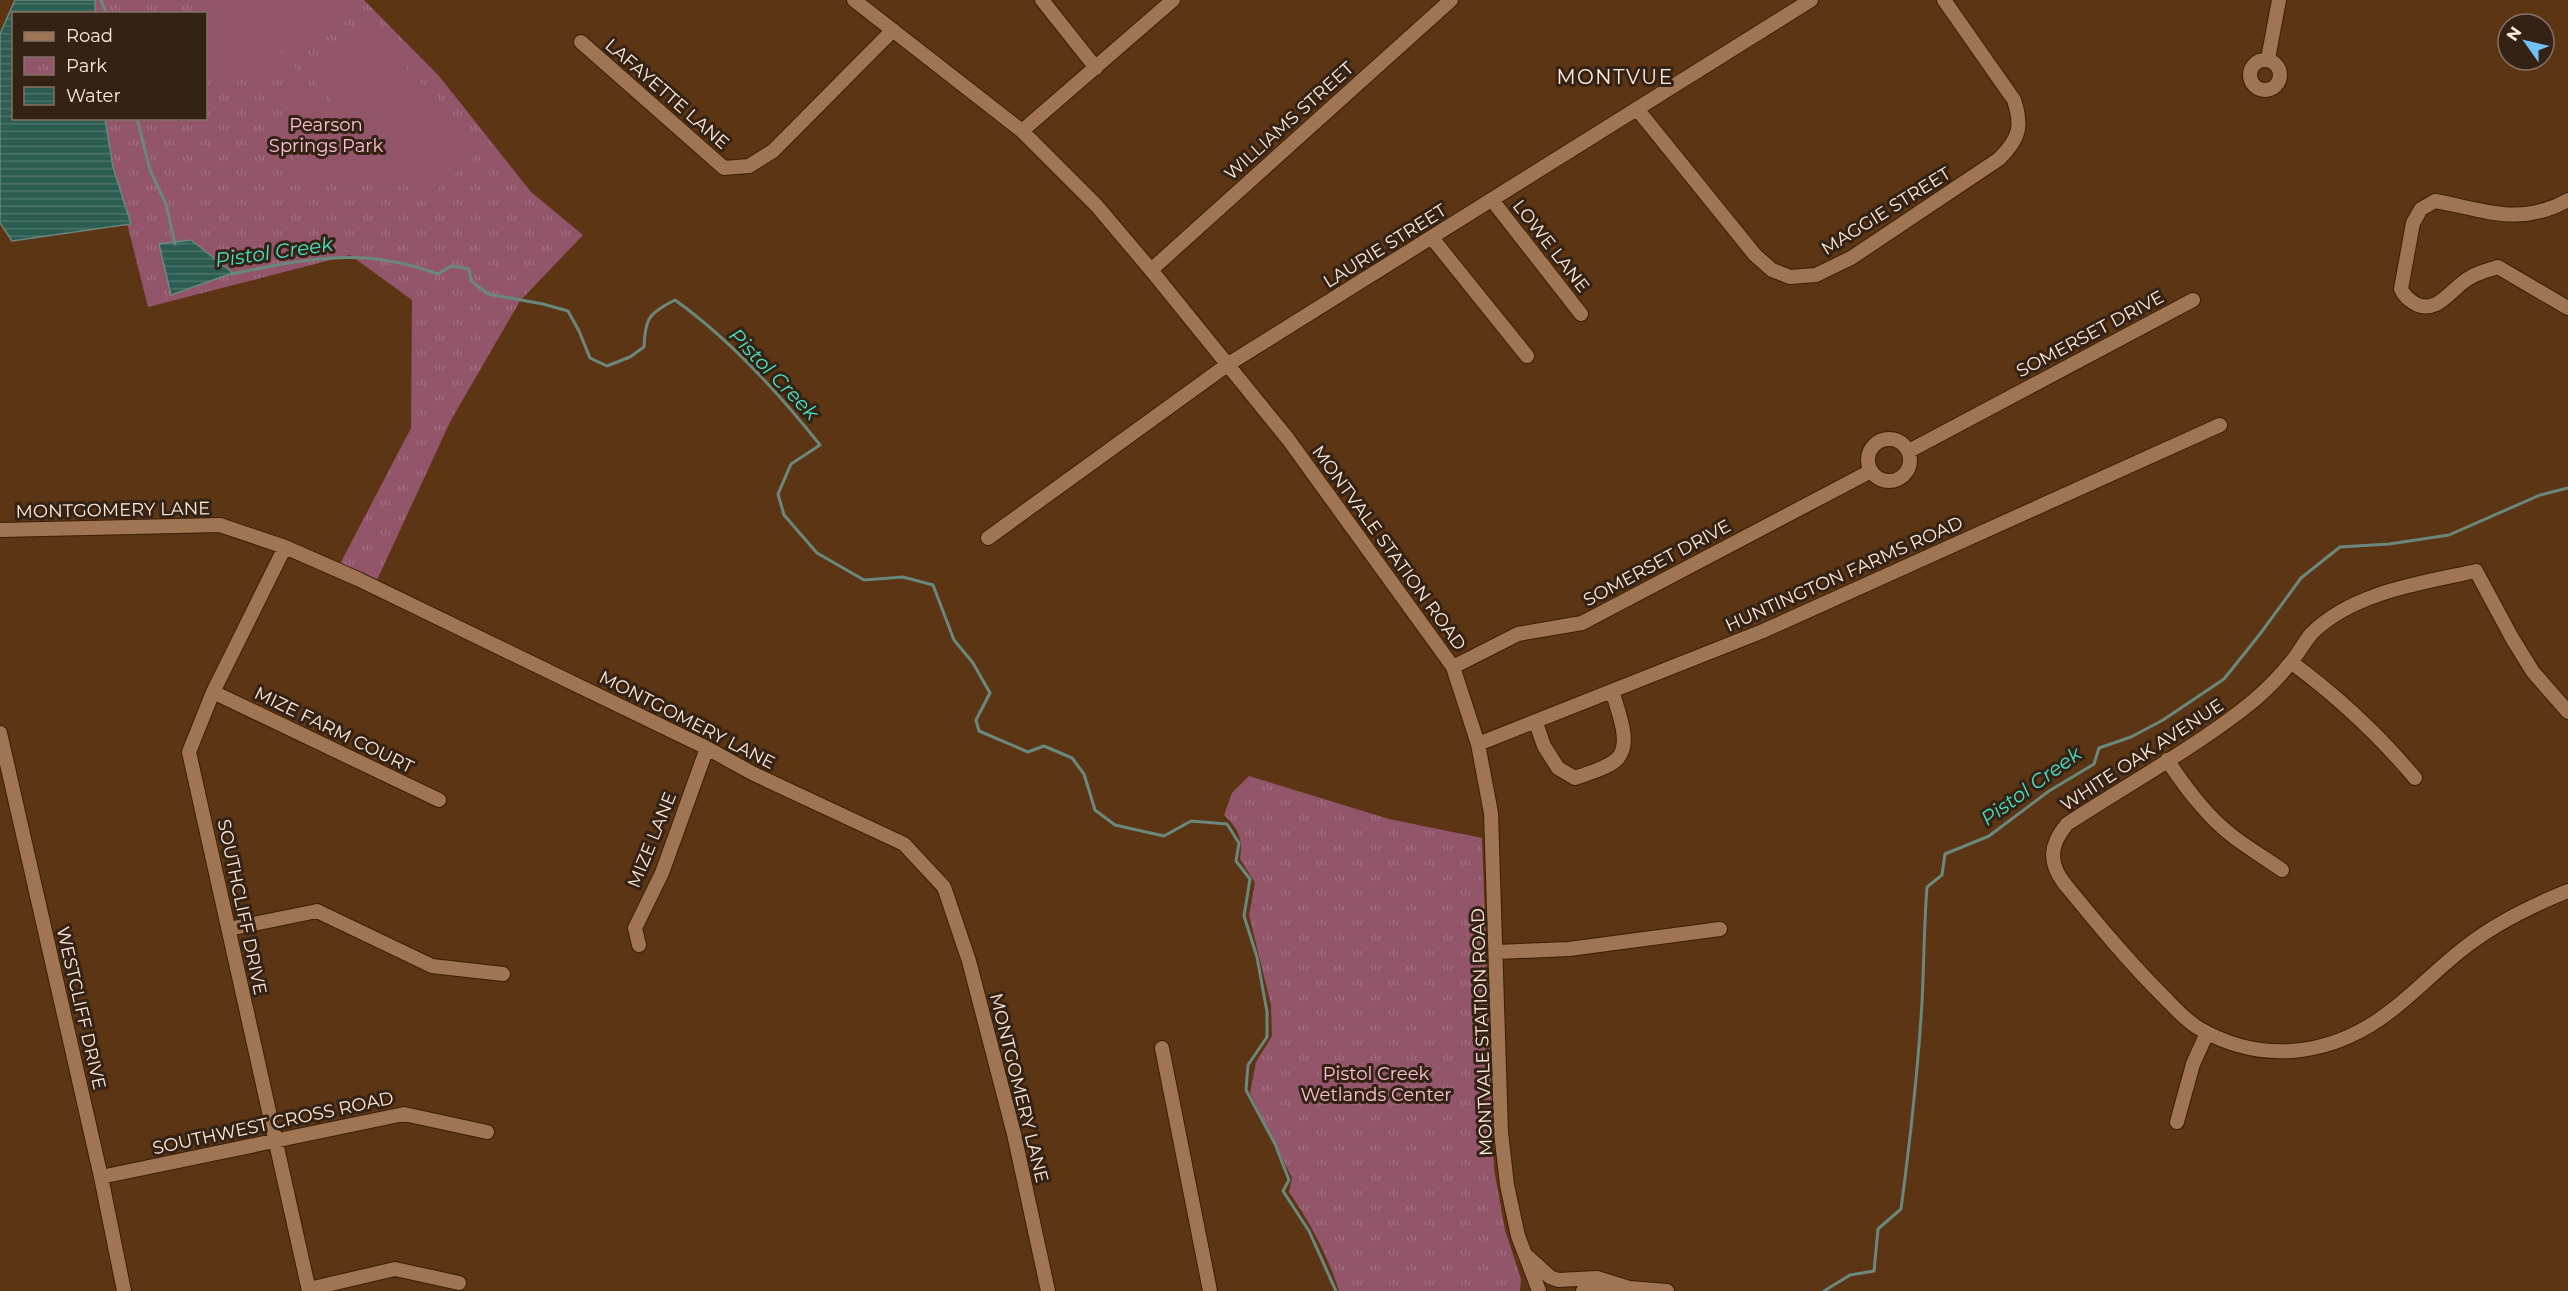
<svg xmlns="http://www.w3.org/2000/svg" width="2568" height="1291" font-family="Montserrat,sans-serif">
	<defs>
		<pattern id="park-tufts" width="24" height="20" patternUnits="userSpaceOnUse" patternTransform="scale(1.5)"><rect width="24" height="20" fill="#92556a"/><path d="M3 7l-1-3M5 7V3M7 7l1-3M15 17l-1-3M17 17v-4M19 17l1-3" fill="none" stroke="#a26e7f"/></pattern>
		<pattern id="water-rules" width="6" height="5" patternUnits="userSpaceOnUse" patternTransform="scale(1.5)"><rect width="6" height="5" fill="#2c5d53"/><path d="M0 2.5h6" fill="none" stroke="#4c746b"/></pattern>
	</defs>
	<rect width="100%" height="100%" fill="#5c3514"/>
	<!-- park -->
	<path fill="url(#park-tufts)" d="M79 0H364L439 76 531 192 583 235 520 301 451 420 376 582 340 564 411 428 412 300 350 255 148 307 113 167 105 119 206 118V14L82 13Z
		M1249 776 1389 819 1482 838 1494 1169 1505 1230 1521 1279 1520 1291H1339C1328 1256 1310 1222 1289 1192L1292 1178 1250 1093 1256 1062 1272 1036 1271 1005 1249 915 1255 883 1240 859C1243 838 1239 830 1224 815L1232 793Z"/>
	<!-- pitch -->
	<path fill="#92556a" d="M193 0H233L307 80 304 81 397 179 296 185 289 79 206 73V14L191 13Z
		M240 0H342L349 7 295 57Z
		M362 23 485 147 423 202 307 73Z"/>
	<!-- water -->
	<path fill="url(#water-rules)" stroke="#6b887c" stroke-width="1.5" d="M15 0H95V13L14 14V118L105 119 113 167 131 224 12 241 0 223V34Z
		M191 240 233 273 171 295 159 244Z"/>
	<g fill="none" stroke-linecap="round" stroke-linejoin="round">
		<!-- stream -->
		<path stroke="#6b887c" stroke-width="3" d="M101 0 107 14
			M137 118 150 170 166 204 175 244
			M231 274C307 259 362 246 438 274L451 266 469 269 471 281 488 294 543 304 568 311 579 331 590 358 607 366 630 357 644 347C645 318 649 313 675 300 731 340 778 392 820 445L791 464 778 494 784 515 817 553 864 580 903 577 933 585 954 640 973 663 990 693 976 720 979 731 1028 752 1044 746 1072 758 1084 774 1095 810 1115 825 1164 836 1191 821 1227 824 1239 843 1236 861 1250 879 1244 916 1257 957 1267 1012V1037L1248 1065 1246 1090 1275 1144 1289 1180 1283 1191 1309 1231 1336 1291
			M1824 1291 1850 1275 1874 1271 1878 1229 1901 1209C1910 1141 1918 1071 1922 1002 1924 964 1924 925 1927 887L1942 875 1945 854 1989 836 2049 791 2094 764 2099 748 2131 737 2163 720 2224 679 2260 634 2301 578 2340 547 2389 544 2449 535 2540 495 2568 488"/>
		<defs>
			<path id="minor" d="M854 0 1022 131 1096 205 1151 270 1288 439 1453 667 1478 744 1491 813 1501 1132 1507 1185 1518 1236 1539 1291
				M1042 0 1096 68
				M581 42 724 168 749 166 773 151 893 30
				M2268 59 2279 0
				M2250 75a15 15 0 1 1 30 0a15 15 0 1 1-30 0Z
				M1637 109 1755 255 1772 270 1790 277 1816 275 1851 258 1999 159C2019 139 2023 127 2014 100L1944 0
				M1022 131 1173 0
				M1492 200 1581 314
				M2568 200C2520 227 2485 210 2435 201L2421 209 2413 223 2401 289C2404 296 2408 299 2414 303 2438 317 2452 286 2471 277 2479 272 2489 270 2498 267L2568 308
				M1432 238 1527 356
				M1151 270 1451 0
				M1868 460a21 21 0 1 1 42 0a21 21 0 1 1-42 0Z
				M1909 451 2193 300
				M0 530 220 525 285 547 358 579 707 748 752 773 904 844 944 887 969 961 1014 1134 1048 1291
				M988 538 1227 365 1811 0
				M285 547 213 692 189 752 309 1291
				M2291 662C2337 696 2378 734 2415 778
				M1453 667 1518 634 1582 623 1871 471
				M213 692 439 800
				M2568 712 2533 672 2512 638 2476 571C2422 583 2353 592 2312 633 2304 642 2299 653 2291 662 2277 680 2260 696 2242 710 2187 752 2125 786 2067 824 2050 844 2048 862 2064 883 2096 922 2127 960 2163 996 2174 1007 2186 1021 2200 1029 2265 1066 2335 1055 2392 1010 2418 990 2441 965 2468 945 2498 922 2533 905 2568 891
				M1536 723 1544 746 1558 768 1575 778C1588 773 1609 768 1618 758 1632 742 1617 710 1613 693
				M0 733 101 1177 124 1291
				M1478 744 1763 631 2220 425
				M2167 760C2186 788 2207 817 2235 838 2250 849 2266 859 2282 870
				M229 929 317 911 432 966 503 974
				M639 945 635 928 662 873 707 748
				M1497 952 1569 949 1720 929
				M1162 1048 1210 1291
				M2177 1122 2193 1064 2207 1033
				M101 1177 404 1114 487 1132
				M1527 1256 1550 1277 1558 1280 1597 1278 1629 1288
				M309 1289 395 1269 459 1283
				M1583 1291 1629 1288 1667 1291"/>
		</defs>
		<!-- minor casing -->
		<use href="#minor" stroke="#3b1f05" stroke-width="16"/>
		<!-- minor -->
		<use href="#minor" stroke="#a07554" stroke-width="14"/>
	</g>
	<g text-anchor="middle" stroke-width="6" stroke-linejoin="round" paint-order="stroke">
		<!-- street labels -->
		<g font-size="18" fill="#feebdd" stroke="#342214">
			<text transform="translate(667 94) rotate(41)" y="6">LAFAYETTE LANE</text>
			<text transform="translate(1289 121) rotate(-42)" y="6">WILLIAMS STREET</text>
			<text transform="translate(1886 211) rotate(-32)" y="6">MAGGIE STREET</text>
			<text transform="translate(1385 246) rotate(-32)" y="6">LAURIE STREET</text>
			<text transform="translate(1551 246) rotate(52)" y="6">LOWE LANE</text>
			<text transform="translate(2090 334) rotate(-28)" y="6">SOMERSET DRIVE</text>
			<text transform="translate(113 510) rotate(-1)" y="6">MONTGOMERY LANE</text>
			<text transform="translate(1389 548) rotate(54)" y="6">MONTVALE STATION ROAD</text>
			<text transform="translate(1657 563) rotate(-28)" y="6">SOMERSET DRIVE</text>
			<text transform="translate(1844 574) rotate(-24)" y="6">HUNTINGTON FARMS ROAD</text>
			<text transform="translate(687 720) rotate(27)" y="6">MONTGOMERY LANE</text>
			<text transform="translate(334 730) rotate(26)" y="6">MIZE FARM COURT</text>
			<text transform="translate(2142 755) rotate(-33)" y="6">WHITE OAK AVENUE</text>
			<text transform="translate(652 840) rotate(-68)" y="6">MIZE LANE</text>
			<text transform="translate(242 907) rotate(78)" y="6">SOUTHCLIFF DRIVE</text>
			<text transform="translate(81 1008) rotate(77)" y="6">WESTCLIFF DRIVE</text>
			<text transform="translate(1482 1032) rotate(-92)" y="6">MONTVALE STATION ROAD</text>
			<text transform="translate(1019 1088) rotate(76)" y="6">MONTGOMERY LANE</text>
			<text transform="translate(273 1123) rotate(-12)" y="6">SOUTHWEST CROSS ROAD</text>
		</g>
		<!-- park labels -->
		<g font-size="18" fill="#fac2d3" stroke="#342214">
			<text x="326" y="131">Pearson<tspan x="326" dy="21">Springs Park</tspan></text>
			<text x="1376" y="1080">Pistol Creek<tspan x="1376" dy="21">Wetlands Center</tspan></text>
		</g>
		<!-- neighbourhood labels -->
		<g font-size="20" letter-spacing="1.5" fill="#feebdd" stroke="#342214">
			<text x="1615" y="84">MONTVUE</text>
		</g>
		<!-- water labels -->
		<g font-size="20" font-style="italic" fill="#44e3c7" stroke="#342214">
			<text transform="translate(274 252) rotate(-8)" y="7">Pistol Creek</text>
			<text transform="translate(774 374) rotate(46)" y="7">Pistol Creek</text>
			<text transform="translate(2031 786) rotate(-36)" y="7">Pistol Creek</text>
		</g>
	</g>
	<!-- legend -->
	<rect x="12" y="12" width="195" height="108" fill="#342214" stroke="#857264" stroke-width="1.5"/>
	<rect x="24" y="32" width="30" height="9" fill="#a07554" stroke="#857264" stroke-width="1.5"/>
	<text x="66" y="42" font-size="18" fill="#feebdd">Road</text>
	<rect x="24" y="57" width="30" height="18" fill="url(#park-tufts)" stroke="#857264" stroke-width="1.5"/>
	<text x="66" y="72" font-size="18" fill="#feebdd">Park</text>
	<rect x="24" y="87" width="30" height="18" fill="url(#water-rules)" stroke="#857264" stroke-width="1.5"/>
	<text x="66" y="102" font-size="18" fill="#feebdd">Water</text>
	<!-- north arrow -->
	<g transform="translate(2526 42) rotate(304)"><circle r="28" fill="#342214" stroke="#857264" stroke-width="1.5"/>
	<path d="M0-4.5L10 22L0 15L-10 22Z" fill="#71c1f5"/>
	<text y="-9" font-size="16" font-weight="bold" text-anchor="middle" fill="#feebdd">N</text>
	</g>
</svg>
